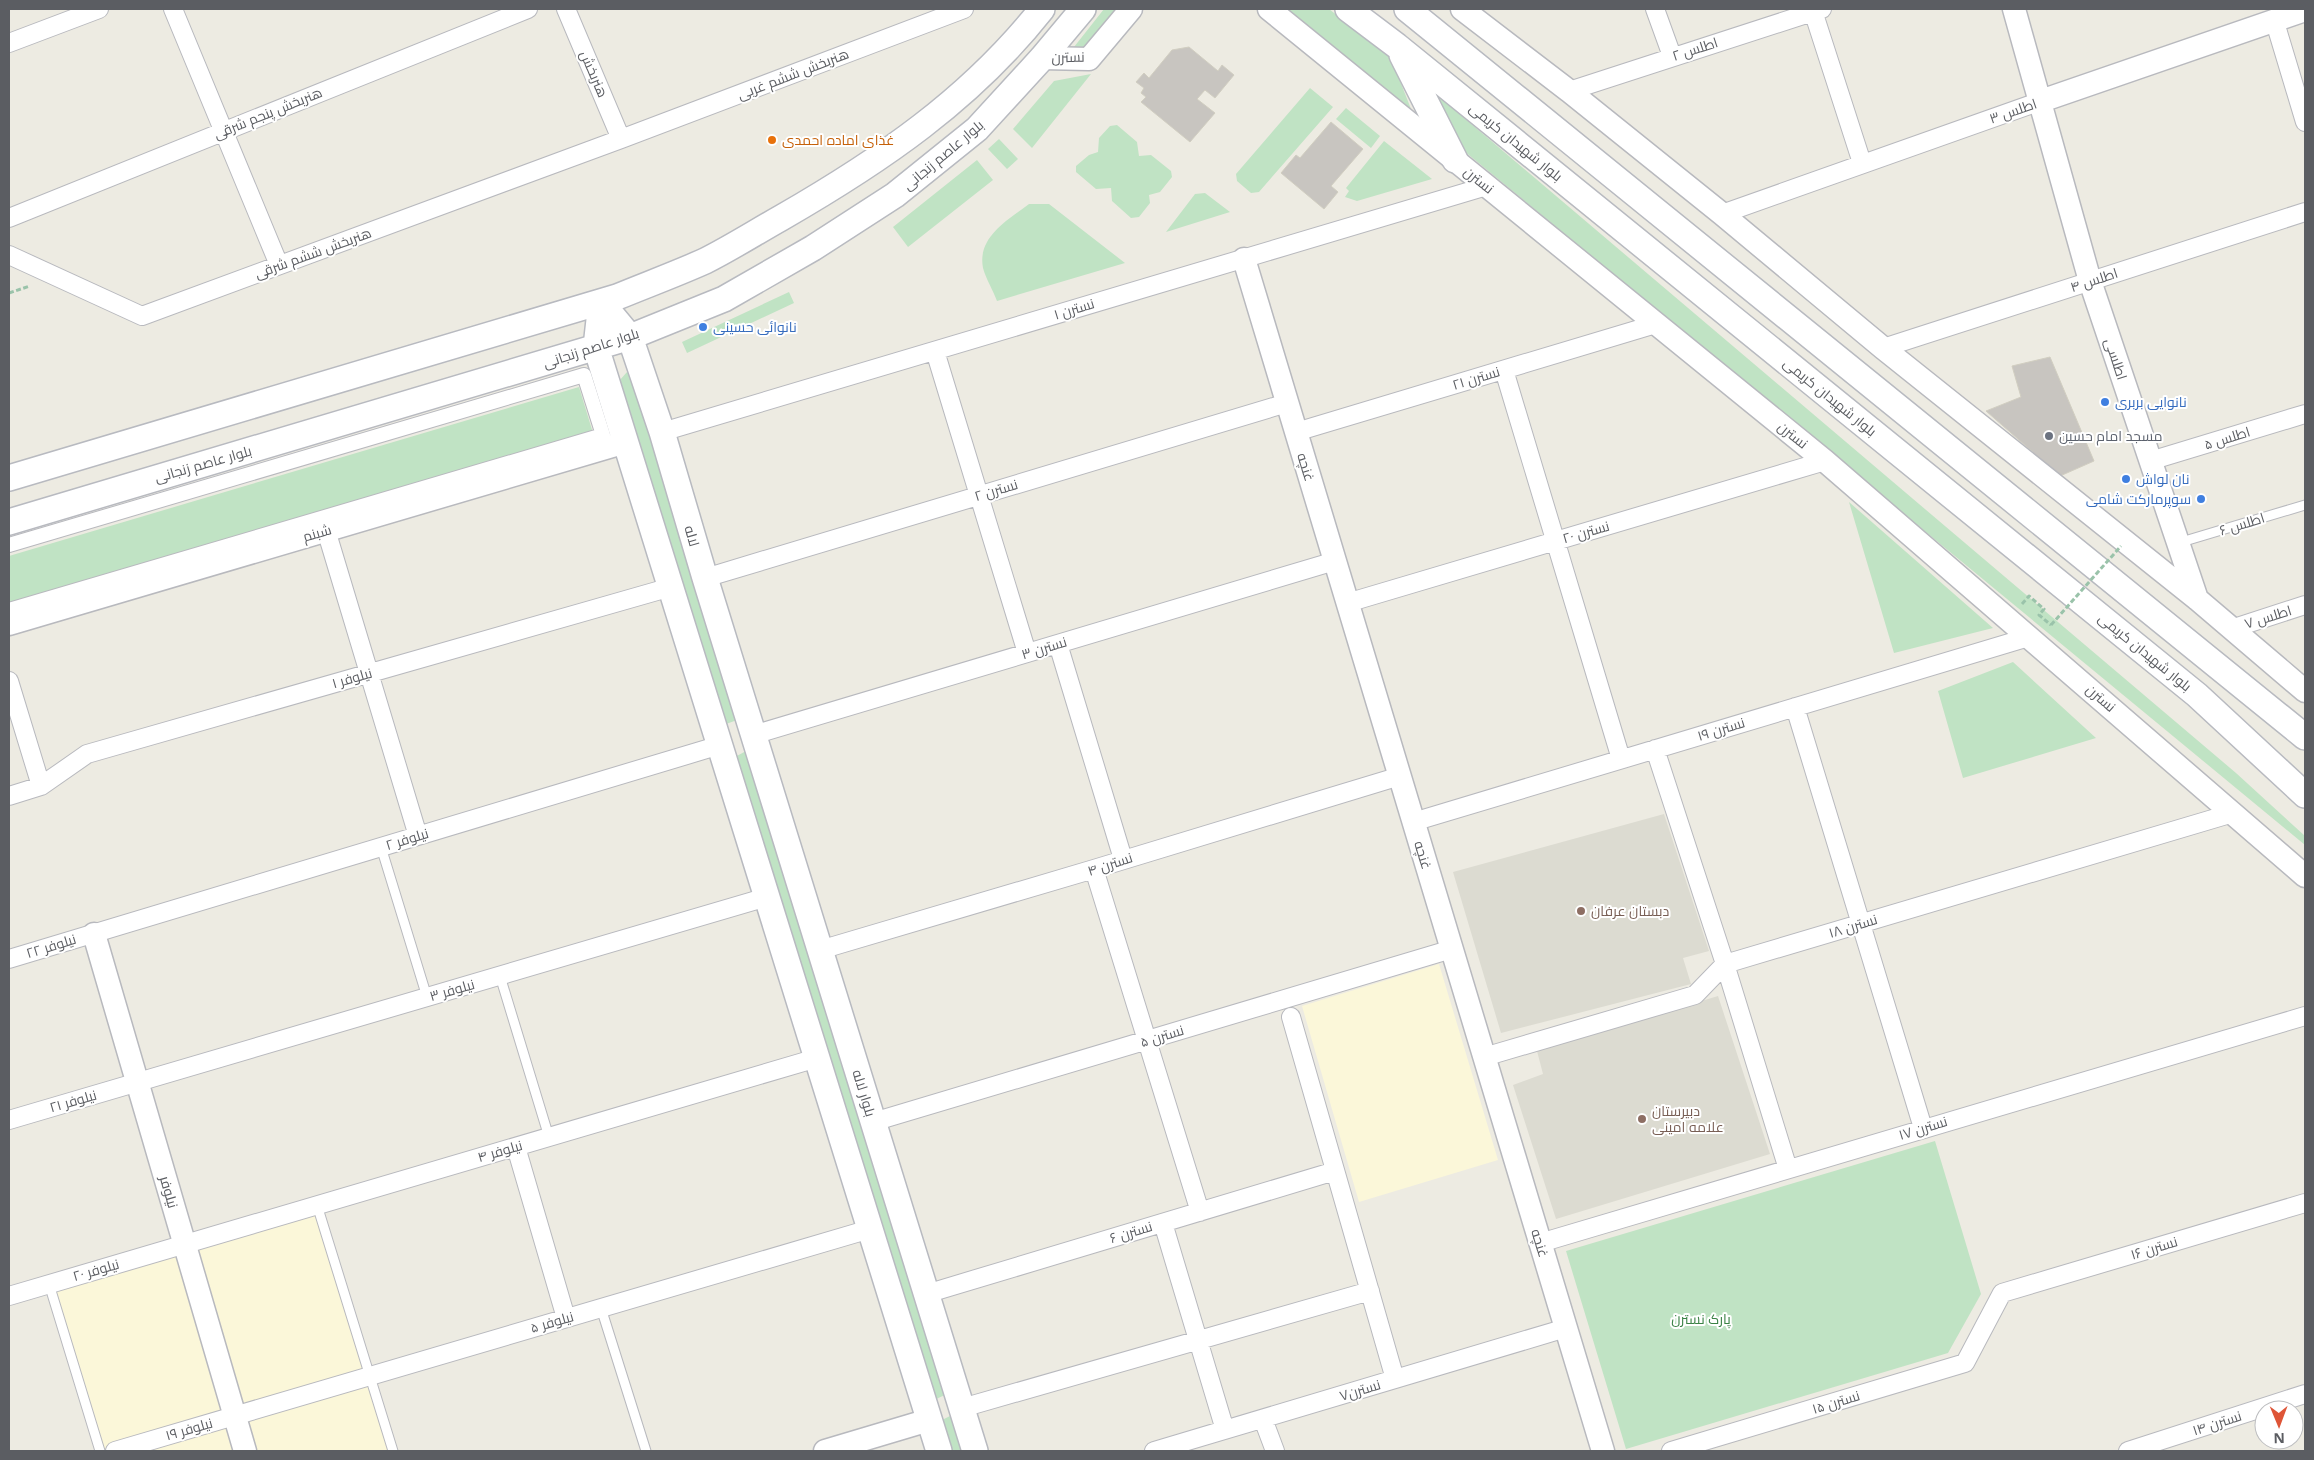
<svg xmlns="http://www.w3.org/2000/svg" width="2314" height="1460" font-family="'Open Sans',Cairo,sans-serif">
	<rect width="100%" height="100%" fill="#edebe2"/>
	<!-- commercial -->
	<path fill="#fbf7d9" d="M1439 964 1498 1160 1359 1202 1302 1006Z
		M317 1205 393 1451H100L49 1284Z"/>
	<!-- education -->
	<path fill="#dcdbd1" d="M1664 814 1709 951 1683 958 1691 984 1501 1033 1453 872Z
		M1718 996 1770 1154 1556 1219 1513 1085 1543 1074 1537 1051Z"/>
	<!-- green -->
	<path fill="#c0e3c4" d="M1104 9H1117L1082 51 1074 47Z
		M1287 9H1329L1391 58 1411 109Z
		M1091 74 1032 148 1013 129 1054 81Z
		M1310 88 1333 107 1259 192 1251 193 1237 181 1236 174Z
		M1430 89 2236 773 2305 836V845L1458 146Z
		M1346 108 1380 136 1371 148 1336 119Z
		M1117 125 1137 142 1139 156 1151 155 1171 171 1172 177 1160 192 1149 195 1150 203 1139 217 1131 218 1112 201 1111 188 1096 189 1076 172V166L1089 155 1098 152 1099 138 1110 126Z
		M999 139 1018 159 1007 169 988 149Z
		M1384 141 1432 179 1357 201 1345 197 1349 191 1346 188Z
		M977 160 993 180 908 247 893 227Z
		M1205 193 1230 212 1166 232 1195 194Z
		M1029 204H1049L1125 263 997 301C993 290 986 279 983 268 977 237 1008 220 1029 204Z
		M789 292 794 303 687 353 682 342Z
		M627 372 634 379 740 719 726 724 619 381Z
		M579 387 593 433 9 605V556Z
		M1849 502 1993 628 1894 653Z
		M2013 662 2096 738 1963 778 1938 691Z
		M746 751 949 1393 932 1401 849 1134 807 982 735 757Z
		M1935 1141 1981 1294 1948 1353 1626 1449 1566 1251Z
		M952 1415 963 1451H950L940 1421Z"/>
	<!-- building -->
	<path fill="#c8c5c0" stroke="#d1cec1" d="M1189 47 1218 71 1222 65 1234 75 1215 98 1205 90 1197 99 1215 113 1190 142 1141 102 1146 97 1141 93 1144 88 1136 82 1144 73 1149 78 1172 50Z
		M1331 122 1363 149 1331 186 1338 192 1324 209 1281 173 1296 155 1300 158Z
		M2050 357 2094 461 2060 476 1986 411 2021 397 2012 366Z"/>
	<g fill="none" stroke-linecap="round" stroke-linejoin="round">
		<defs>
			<path id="service" d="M2178 543 2305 505
				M381 847 427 997
				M500 976 549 1137
				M317 1205 393 1451
				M49 1284 100 1451
				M601 1308 646 1451"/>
			<path id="pedestrian" d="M9 545 584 375 603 435 9 610"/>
			<path id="minor" d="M173 9 279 265
				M566 9 621 139
				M1655 9 1672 56
				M1813 11 1862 163
				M2274 19 2305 122
				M9 43 99 9
				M1569 91 1822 9
				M1722 214 2041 101
				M9 218 528 9
				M9 255 142 316 621 139 964 9
				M1883 348 2305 212
				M935 351 1027 653
				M1504 370 1621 759
				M662 432 1487 186
				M1296 432 1656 324
				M2150 461 2305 414
				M326 530 418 836
				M705 578 1287 403
				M1347 603 1825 461
				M2231 629 2305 605
				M1058 644 1123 859
				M9 681 41 786
				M1795 707 1923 1128
				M753 735 1335 561
				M1655 749 1725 964 1788 1169
				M9 796 41 786 87 754 671 587
				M1413 822 2029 637
				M1094 869 1200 1212
				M820 950 1094 869 1400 776
				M9 959 720 745
				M1291 1017 1395 1379
				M1484 1057 1695 995 1725 964 2233 813
				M9 1120 767 897
				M873 1122 1452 949
				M516 1147 566 1318
				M1163 1223 1225 1430
				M1540 1243 2305 1016
				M926 1294 1335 1171
				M9 1296 817 1058
				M962 1408 1370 1291
				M1263 1419 1275 1451
				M115 1451 870 1229
				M1154 1451 1566 1328
				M1671 1451 1965 1363 2002 1293 2305 1203
				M2128 1451 2305 1394"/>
			<path id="tertiary" d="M1269 9 1825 461 2305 876
				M1462 9 1569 91 1722 214 1883 348 2197 599 2305 691
				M2014 9 2090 281 2197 599
				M1042 58 1089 59 1131 9
				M2041 101 2305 10
				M1244 259 1603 1451
				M9 624 626 442
				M94 934 245 1451
				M825 1451 929 1420"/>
			<path id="secondary" d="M1348 9 1397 46 2197 695 2305 795
				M1407 9 2305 737
				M1402 55 1455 160
				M601 302 630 337 662 432 705 578 975 1451
				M601 302 596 347 939 1451
				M9 478 617 297C646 285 676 274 705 261 731 248 756 232 781 218 880 161 970 100 1042 9
				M9 522 630 337 724 299 813 248 895 195 977 129 1042 58 1083 9"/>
		</defs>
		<!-- service casing -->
		<use href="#service" stroke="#b8b9be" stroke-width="11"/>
		<!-- pedestrian casing -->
		<use href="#pedestrian" stroke="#b8b9be" stroke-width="16"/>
		<!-- minor casing -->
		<use href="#minor" stroke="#b8b9be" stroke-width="20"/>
		<!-- tertiary casing -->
		<use href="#tertiary" stroke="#b8b9be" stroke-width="25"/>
		<!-- secondary casing -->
		<use href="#secondary" stroke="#b8bac0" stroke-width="28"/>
		<!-- path -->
		<path stroke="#9ac3aa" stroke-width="3" stroke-dasharray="5 2.5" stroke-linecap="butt" d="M9 293 30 286
			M2022 604 2029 596 2044 609 2039 615 2051 625"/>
		<!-- service -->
		<use href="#service" stroke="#fff" stroke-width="9"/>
		<!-- pedestrian -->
		<use href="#pedestrian" stroke="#fff" stroke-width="14"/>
		<!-- minor -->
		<use href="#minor" stroke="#fff" stroke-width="18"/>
		<!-- tertiary -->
		<use href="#tertiary" stroke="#fff" stroke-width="22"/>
		<!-- secondary -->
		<use href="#secondary" stroke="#fff" stroke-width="25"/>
		<!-- path-bridge -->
		<path stroke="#9ac3aa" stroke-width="3" stroke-dasharray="5 2.5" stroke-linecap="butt" d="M2051 625 2121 546"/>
	</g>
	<!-- markers -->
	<circle fill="#e8710a" stroke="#fff" stroke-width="2" cx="772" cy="140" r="5"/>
	<g fill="#3f7fe0" stroke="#fff" stroke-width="2">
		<circle cx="703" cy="327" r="5"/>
		<circle cx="2105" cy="402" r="5"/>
		<circle cx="2126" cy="479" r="5"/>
		<circle cx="2201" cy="499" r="5"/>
	</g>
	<circle fill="#6b7280" stroke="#fff" stroke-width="2" cx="2049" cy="436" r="5"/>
	<g fill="#8d6e63" stroke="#fff" stroke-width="2">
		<circle cx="1581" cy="911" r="5"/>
		<circle cx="1642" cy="1119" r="5"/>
	</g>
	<g text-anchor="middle" stroke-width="4" stroke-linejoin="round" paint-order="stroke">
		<!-- street labels -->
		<g font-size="14" fill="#5b5d62" stroke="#fff">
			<text transform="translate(1695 49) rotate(-18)" y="5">اطلس ۲</text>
			<text transform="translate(1068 57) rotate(-1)" y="5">نسترن</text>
			<text transform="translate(594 74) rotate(67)" y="5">هنربخش</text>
			<text transform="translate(793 74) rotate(-21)" y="5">هنربخش ششم غربی</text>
			<text transform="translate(2013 111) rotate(-19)" y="5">اطلس ۳</text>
			<text transform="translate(268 113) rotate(-22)" y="5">هنربخش پنجم شرقی</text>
			<text transform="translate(1516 142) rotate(39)" y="5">بلوار شهیدان کریمی</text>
			<text transform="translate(943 155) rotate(-40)" y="5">بلوار عاصم زنجانی</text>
			<text transform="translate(1479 180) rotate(39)" y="5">نسترن</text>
			<text transform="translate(313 253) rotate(-20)" y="5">هنربخش ششم شرقی</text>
			<text transform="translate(2094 280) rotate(-18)" y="5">اطلس ۴</text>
			<text transform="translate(1074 309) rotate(-17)" y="5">نسترن ۱</text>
			<text transform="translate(591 348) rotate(-18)" y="5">بلوار عاصم زنجانی</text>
			<text transform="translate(2116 359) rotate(72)" y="5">اطلسی</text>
			<text transform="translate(1476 378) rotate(-17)" y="5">نسترن ۲۱</text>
			<text transform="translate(1830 397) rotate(39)" y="5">بلوار شهیدان کریمی</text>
			<text transform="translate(1793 435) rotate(39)" y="5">نسترن</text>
			<text transform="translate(2227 438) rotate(-17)" y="5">اطلس ۵</text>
			<text transform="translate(203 464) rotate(-16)" y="5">بلوار عاصم زنجانی</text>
			<text transform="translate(1306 467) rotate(73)" y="5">غنچه</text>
			<text transform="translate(996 490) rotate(-17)" y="5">نسترن ۲</text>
			<text transform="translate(2242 524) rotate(-17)" y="5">اطلس ۶</text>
			<text transform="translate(1586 532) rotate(-16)" y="5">نسترن ۲۰</text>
			<text transform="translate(317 533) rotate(-16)" y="5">شبنم</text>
			<text transform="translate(692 536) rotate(74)" y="5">لاله</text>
			<text transform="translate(2268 617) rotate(-17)" y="5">اطلس ۷</text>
			<text transform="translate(1044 648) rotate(-17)" y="5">نسترن ۳</text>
			<text transform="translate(2145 652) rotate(39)" y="5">بلوار شهیدان کریمی</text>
			<text transform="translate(352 678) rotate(-16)" y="5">نیلوفر ۱</text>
			<text transform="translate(2101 698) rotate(41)" y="5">نسترن</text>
			<text transform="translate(1721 729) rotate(-17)" y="5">نسترن ۱۹</text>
			<text transform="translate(407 839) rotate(-17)" y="5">نیلوفر ۲</text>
			<text transform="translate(1423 855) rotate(73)" y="5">غنچه</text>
			<text transform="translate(1110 864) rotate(-18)" y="5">نسترن ۴</text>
			<text transform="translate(1853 926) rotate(-17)" y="5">نسترن ۱۸</text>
			<text transform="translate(51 946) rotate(-17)" y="5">نیلوفر ۲۲</text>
			<text transform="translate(452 990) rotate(-16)" y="5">نیلوفر ۳</text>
			<text transform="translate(1162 1036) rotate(-17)" y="5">نسترن ۵</text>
			<text transform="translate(864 1093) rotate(73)" y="5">بلوار لاله</text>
			<text transform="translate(73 1101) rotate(-16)" y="5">نیلوفر ۲۱</text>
			<text transform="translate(1923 1128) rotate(-17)" y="5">نسترن ۱۷</text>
			<text transform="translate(500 1151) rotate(-16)" y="5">نیلوفر ۴</text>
			<text transform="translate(169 1192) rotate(74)" y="5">نیلوفر</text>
			<text transform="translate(1131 1232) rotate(-17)" y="5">نسترن ۶</text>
			<text transform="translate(1540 1243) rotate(73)" y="5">غنچه</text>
			<text transform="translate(2154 1248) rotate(-17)" y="5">نسترن ۱۶</text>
			<text transform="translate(96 1270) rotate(-16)" y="5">نیلوفر ۲۰</text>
			<text transform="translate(552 1322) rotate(-16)" y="5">نیلوفر ۵</text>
			<text transform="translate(1360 1390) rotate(-17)" y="5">نسترن۷</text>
			<text transform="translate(1836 1402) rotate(-17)" y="5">نسترن ۱۵</text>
			<text transform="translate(2217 1423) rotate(-18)" y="5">نسترن ۱۴</text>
			<text transform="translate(189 1429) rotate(-16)" y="5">نیلوفر ۱۹</text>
		</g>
		<!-- food labels -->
		<g font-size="14" fill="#c56008" stroke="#fff" text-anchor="start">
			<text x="782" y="145">غذای اماده احمدی</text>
		</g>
		<!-- shop labels -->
		<g font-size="14" fill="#366cbe" stroke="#fff" text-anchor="start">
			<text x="713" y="332">نانوائی حسینی</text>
			<text x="2115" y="407">نانوایی بربری</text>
			<text x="2136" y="484">نان لواش</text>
			<text x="2191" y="504" text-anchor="end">سوپرمارکت شامی</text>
		</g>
		<!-- worship labels -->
		<g font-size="14" fill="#5b616d" stroke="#fff" text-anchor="start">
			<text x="2059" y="441">مسجد امام حسین</text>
		</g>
		<!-- education labels -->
		<g font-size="14" fill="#785e54" stroke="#fff" text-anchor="start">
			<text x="1591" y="916">دبستان عرفان</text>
			<text x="1652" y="1116">دبیرستان<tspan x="1652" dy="16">علامه امینی</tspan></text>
		</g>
		<!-- park labels -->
		<g font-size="14" fill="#3a8245" stroke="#fff">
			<text x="1701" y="1324">پارک نسترن</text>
		</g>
	</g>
	<!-- border -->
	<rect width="2314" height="1460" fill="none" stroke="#5b5d62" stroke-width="20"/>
	<!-- north arrow -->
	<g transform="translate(2279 1425) rotate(179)"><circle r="24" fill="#ffffff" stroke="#bdbec0"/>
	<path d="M0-4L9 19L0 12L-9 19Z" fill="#de5537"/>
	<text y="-8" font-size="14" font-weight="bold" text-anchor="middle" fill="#5b5d62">N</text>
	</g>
</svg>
